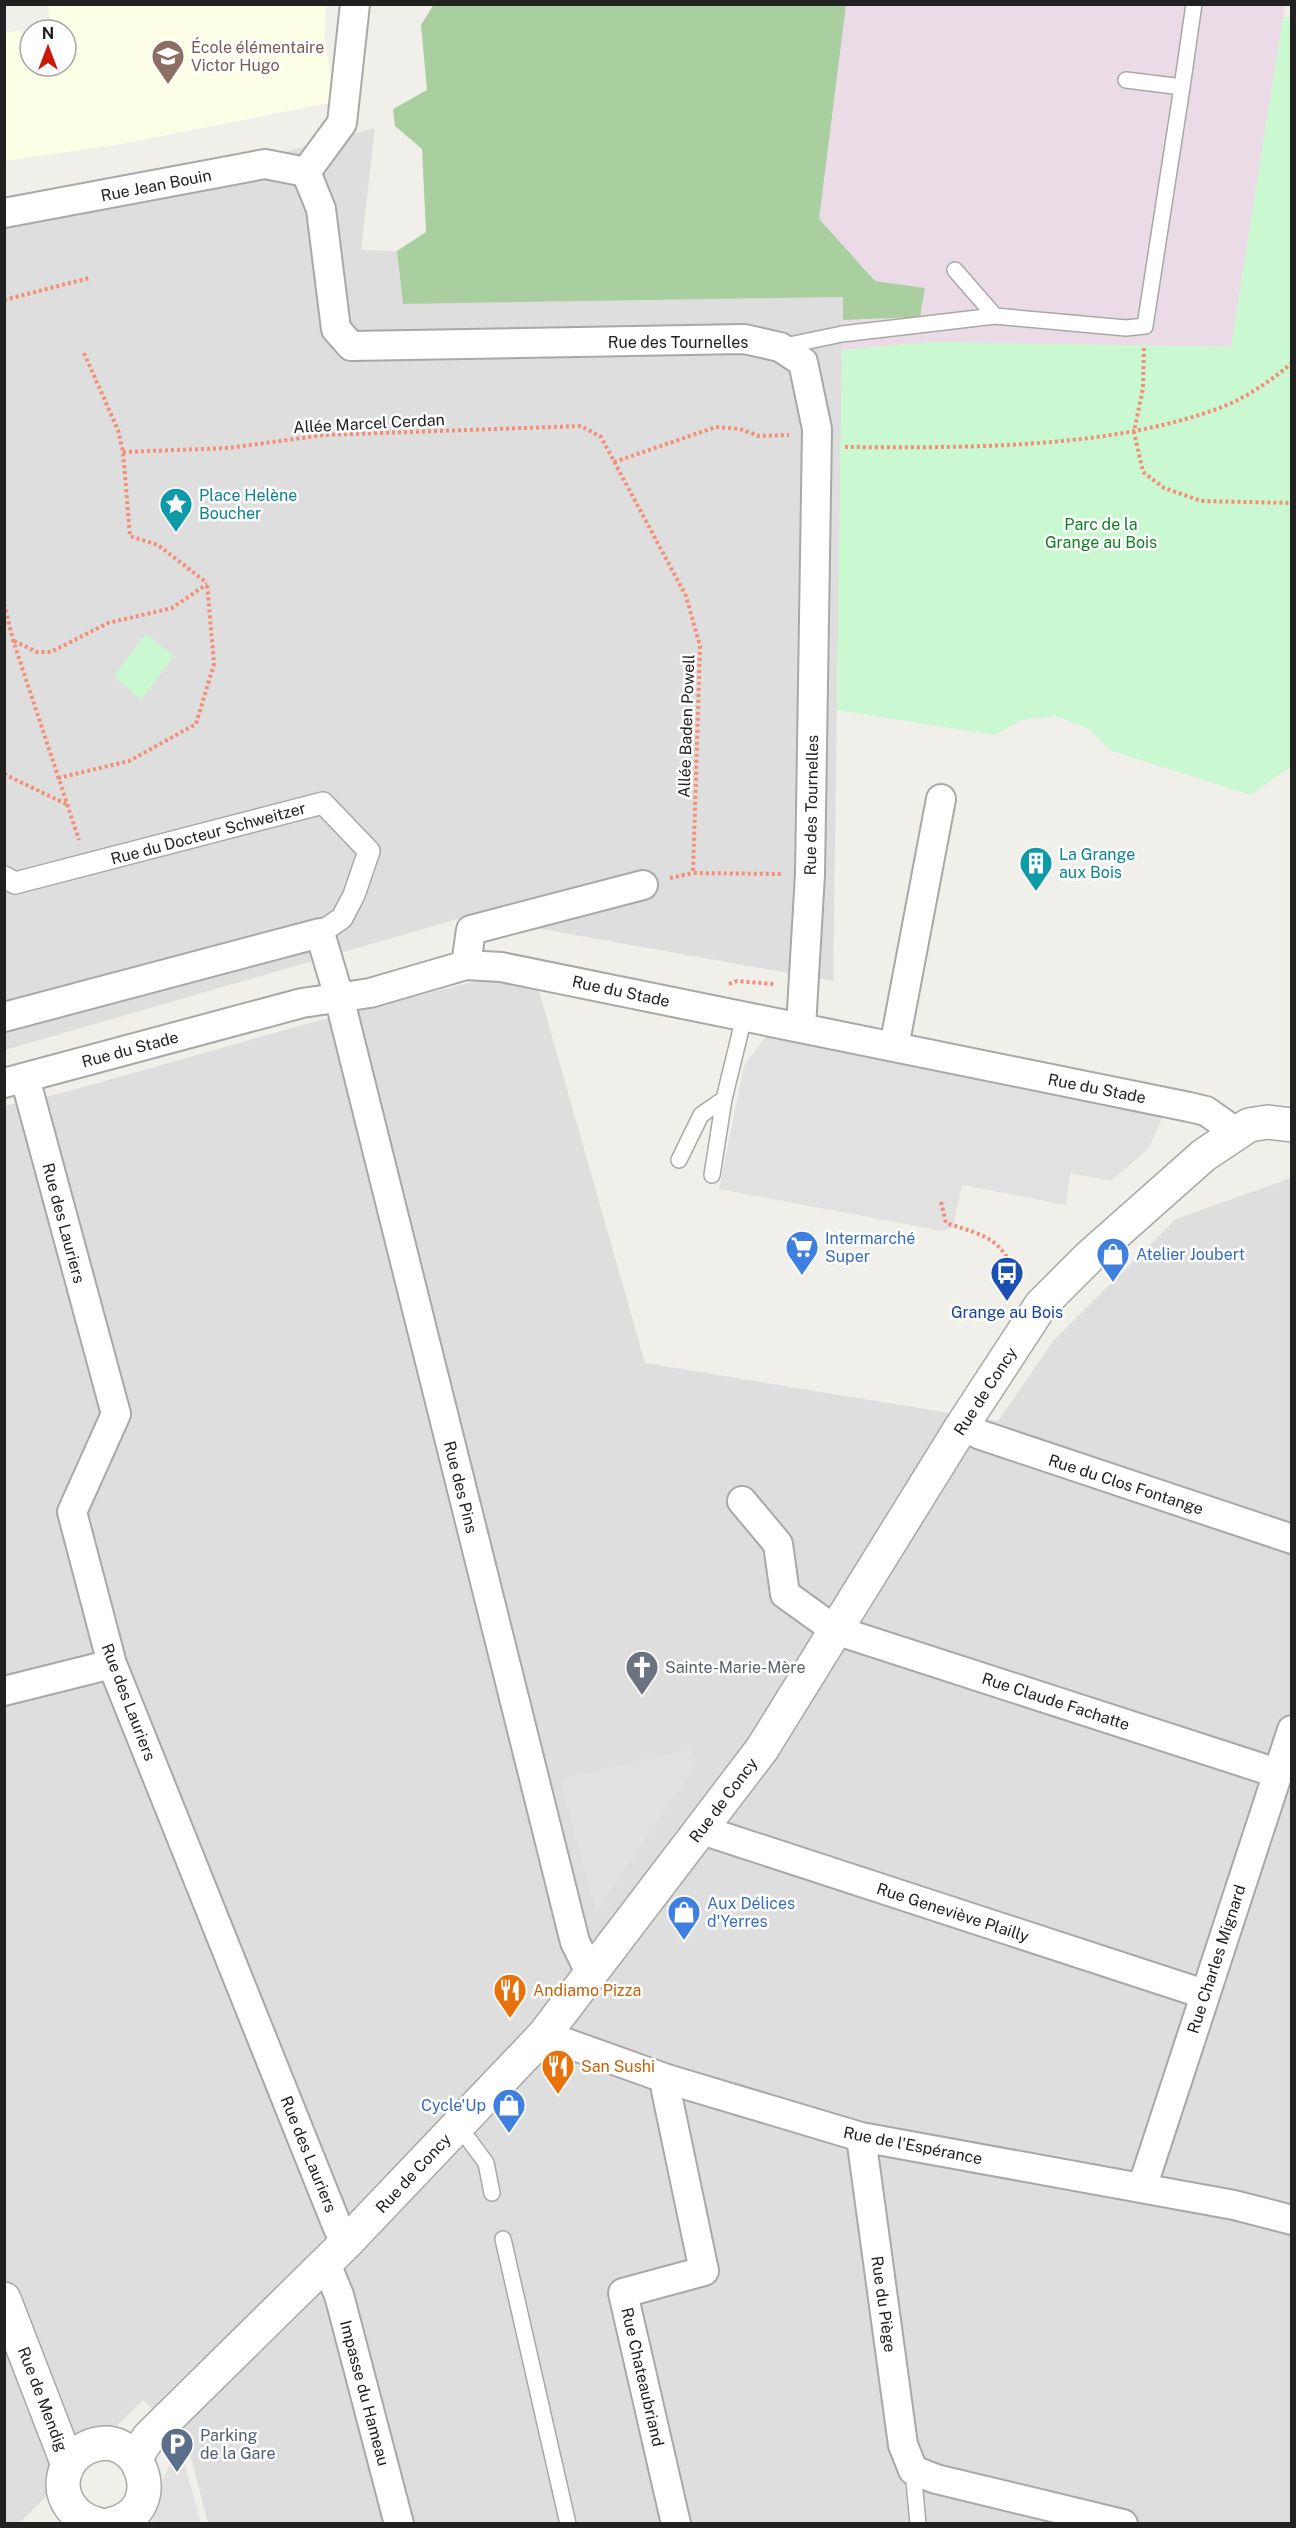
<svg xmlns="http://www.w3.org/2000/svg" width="1296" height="2528" font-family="'Public Sans',sans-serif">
	<rect width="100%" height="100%" fill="#f1efe9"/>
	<!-- residential -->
	<path fill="#dfdede" d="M375 128 361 250 397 251 403 304 843 297 833 981 468 916 5 1050V227Z
		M485 979 538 987 645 1363 998 1421 1053 1341 1176 1219 1291 1178V2523H208L187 2443 143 2400 19 2523H5L4 1106 62 1093 310 1023Z"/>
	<!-- industrial -->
	<path fill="#eadbe6" d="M846 5H1285L1231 347 932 342 842 350 843 320 920 317 925 288 875 281 818 219Z"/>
	<!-- education -->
	<path fill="#fcfee5" d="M48 5H326L324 31 334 102 122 144 5 161V33L20 30 22 40 30 39V66H66V30H51Z"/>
	<!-- forest -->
	<path fill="#a9ce9f" d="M434 4 846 5 819 219 875 281 925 288 920 317 843 320V297L403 304 397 251 426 232 422 149 395 126 393 109 427 90 421 25Z"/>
	<!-- park -->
	<path fill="#c9f8d1" d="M1283 17 1292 18 1291 766 1251 795 1112 751 1088 728 1055 716 1021 720 995 735 837 710 842 350 932 342 1231 347Z
		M146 634 174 656 141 700 114 676Z"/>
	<!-- parking -->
	<path fill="#e1e1e1" d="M767 1035 1165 1111 1149 1148 1111 1181 1070 1173 1066 1205 962 1185 953 1227 943 1231 719 1189 744 1066Z
		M690 1749 697 1763 596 1913 560 1780Z
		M179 2443 201 2523H153L152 2504Z"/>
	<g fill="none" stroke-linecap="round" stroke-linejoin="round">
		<defs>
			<path id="service" d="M1182 87 1194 4
				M955 270 995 316
				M780 347 842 334 995 316 1126 328 1145 326 1182 87 1126 80
				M679 1160 701 1115 724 1099
				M712 1175 724 1099 744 1017
				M458 2125 486 2163 492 2193
				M503 2239 568 2524
				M913 2470 918 2524"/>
			<path id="pedestrian" d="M4 877 15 883 323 803 369 851 354 895 342 918 320 933"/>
			<path id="minor" d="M355 4 342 123 306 172 321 209 336 329 351 346 744 339 780 347 803 362 817 429 810 874 801 1027
				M4 213 265 164 306 172
				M466 965 471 930 643 885
				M4 1017 320 933 339 997 575 1942 591 1974
				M894 1047 941 799
				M25 1078 116 1414 72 1512 112 1664 338 2228 346 2243
				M4 1083 302 1003 370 993 466 965 501 967 1189 1107 1206 1111 1236 1132
				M962 1426 981 1435 1292 1539
				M742 1501 778 1544 785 1594 835 1630 1277 1773
				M4 1691 112 1664
				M702 1830 1204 1994
				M544 2035 667 2079 861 2137 1234 2205 1292 2220
				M667 2079 666 2090 704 2271 623 2293 676 2524
				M861 2137 903 2445 913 2470 936 2479 1123 2524
				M1142 2188 1292 1730
				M326 2264 339 2295 399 2524"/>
			<path id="tertiary" d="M4 2299 68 2465
				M135 2458 149 2437 346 2243 544 2035 762 1749 962 1426 1041 1305 1089 1257 1204 1155 1249 1125 1268 1122 1292 1125
				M97 2524C75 2519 59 2498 64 2476 66 2464 76 2453 86 2448 140 2422 171 2511 112 2524"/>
		</defs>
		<!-- service casing -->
		<use href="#service" stroke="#a8a8a8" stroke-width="18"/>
		<!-- pedestrian casing -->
		<use href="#pedestrian" stroke="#a8a8a8" stroke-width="24"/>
		<!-- minor casing -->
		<use href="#minor" stroke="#a8a8a8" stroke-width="32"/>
		<!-- tertiary casing -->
		<use href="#tertiary" stroke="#a8a8a8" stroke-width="36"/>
		<!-- path -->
		<path stroke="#f48e76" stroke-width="4" stroke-dasharray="3 3" stroke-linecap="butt" d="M4 300 89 278
			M1144 348 1143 388 1134 432 1143 472 1164 488 1201 501 1292 503
			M84 353 118 430 123 452 130 536 158 545 207 583
			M845 447C960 448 1105 449 1214 410 1243 400 1268 383 1292 363
			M123 452 228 448 324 435 581 426 601 437 686 596 700 646 693 873 783 874
			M614 462 716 427 740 429 759 436 789 435
			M4 604 13 640 79 840
			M14 641 37 652H51L108 623 172 608 207 584
			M4 774 66 804
			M58 778 129 761 196 724 214 664 207 583
			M670 878 693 873
			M729 984 737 981 775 984
			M941 1202 946 1223C990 1237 1004 1239 1019 1286"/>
		<!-- service -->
		<use href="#service" stroke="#fff" stroke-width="15"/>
		<!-- pedestrian -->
		<use href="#pedestrian" stroke="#fff" stroke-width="21"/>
		<!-- minor -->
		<use href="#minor" stroke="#fff" stroke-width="28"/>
		<!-- tertiary -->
		<use href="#tertiary" stroke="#fff" stroke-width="33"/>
	</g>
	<!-- icons -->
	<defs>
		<symbol id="school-pin" viewBox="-11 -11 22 30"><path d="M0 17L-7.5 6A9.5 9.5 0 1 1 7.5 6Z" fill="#8d6e63" stroke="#fff"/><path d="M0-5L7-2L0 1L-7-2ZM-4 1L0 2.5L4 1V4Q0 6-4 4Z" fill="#fff"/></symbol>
		<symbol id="sight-pin" viewBox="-11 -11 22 30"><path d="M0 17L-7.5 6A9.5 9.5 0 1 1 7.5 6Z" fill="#0f9aa8" stroke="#fff"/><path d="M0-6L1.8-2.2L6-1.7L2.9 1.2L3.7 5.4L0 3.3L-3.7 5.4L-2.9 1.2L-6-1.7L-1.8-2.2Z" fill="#fff"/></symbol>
		<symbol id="building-pin" viewBox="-11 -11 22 30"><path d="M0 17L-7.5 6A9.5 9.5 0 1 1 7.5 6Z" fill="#0f9aa8" stroke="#fff"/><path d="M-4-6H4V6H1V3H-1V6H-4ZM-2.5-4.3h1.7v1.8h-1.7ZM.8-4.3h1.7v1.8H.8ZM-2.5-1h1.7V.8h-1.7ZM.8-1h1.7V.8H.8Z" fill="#fff"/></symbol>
		<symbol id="supermarket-pin" viewBox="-11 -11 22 30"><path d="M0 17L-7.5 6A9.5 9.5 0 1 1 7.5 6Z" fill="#3f7fe0" stroke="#fff"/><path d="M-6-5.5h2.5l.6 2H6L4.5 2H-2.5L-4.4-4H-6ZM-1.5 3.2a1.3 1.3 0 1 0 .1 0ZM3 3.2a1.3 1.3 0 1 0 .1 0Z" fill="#fff"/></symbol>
		<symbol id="shop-pin" viewBox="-11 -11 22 30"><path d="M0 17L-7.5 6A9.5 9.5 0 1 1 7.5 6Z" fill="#3f7fe0" stroke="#fff"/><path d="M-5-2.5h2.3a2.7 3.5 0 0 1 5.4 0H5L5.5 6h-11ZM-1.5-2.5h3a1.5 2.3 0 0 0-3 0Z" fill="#fff"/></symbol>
		<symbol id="bus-pin" viewBox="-11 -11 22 30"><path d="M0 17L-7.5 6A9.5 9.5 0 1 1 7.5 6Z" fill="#1a4fb4" stroke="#fff"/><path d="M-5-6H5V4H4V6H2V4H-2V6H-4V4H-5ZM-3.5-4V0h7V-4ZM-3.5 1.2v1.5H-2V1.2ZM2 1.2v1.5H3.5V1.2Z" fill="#fff"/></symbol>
		<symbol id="church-pin" viewBox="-11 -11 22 30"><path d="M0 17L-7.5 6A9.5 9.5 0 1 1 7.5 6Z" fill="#6b7280" stroke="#fff"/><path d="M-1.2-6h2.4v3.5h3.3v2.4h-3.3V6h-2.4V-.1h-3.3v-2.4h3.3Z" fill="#fff"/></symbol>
		<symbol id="restaurant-pin" viewBox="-11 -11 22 30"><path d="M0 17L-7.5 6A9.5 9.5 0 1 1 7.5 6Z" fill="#e8710a" stroke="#fff"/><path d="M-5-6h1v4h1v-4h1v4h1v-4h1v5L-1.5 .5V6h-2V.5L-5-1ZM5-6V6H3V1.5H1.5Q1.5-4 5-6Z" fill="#fff"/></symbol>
		<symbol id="parking-pin" viewBox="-11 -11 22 30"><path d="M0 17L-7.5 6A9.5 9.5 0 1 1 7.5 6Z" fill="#5c6f8a" stroke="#fff"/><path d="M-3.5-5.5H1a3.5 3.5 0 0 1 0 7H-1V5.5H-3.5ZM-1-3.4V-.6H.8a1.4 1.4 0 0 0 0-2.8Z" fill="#fff"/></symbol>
	</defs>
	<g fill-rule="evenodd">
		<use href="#school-pin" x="149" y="37" width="38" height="52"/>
		<use href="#sight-pin" x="157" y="485" width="38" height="52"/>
		<use href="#building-pin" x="1017" y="844" width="38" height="52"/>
		<use href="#supermarket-pin" x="783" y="1228" width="38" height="52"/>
		<use href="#shop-pin" x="1094" y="1235" width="38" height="52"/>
		<use href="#bus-pin" x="988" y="1254" width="38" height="52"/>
		<use href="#church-pin" x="623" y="1648" width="38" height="52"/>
		<use href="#shop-pin" x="665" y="1893" width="38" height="52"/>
		<use href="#restaurant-pin" x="491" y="1971" width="38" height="52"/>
		<use href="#restaurant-pin" x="539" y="2047" width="38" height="52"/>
		<use href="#shop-pin" x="490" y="2086" width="38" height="52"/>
		<use href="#parking-pin" x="158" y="2425" width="38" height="52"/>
	</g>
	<g text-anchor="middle" stroke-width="5" stroke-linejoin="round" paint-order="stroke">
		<!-- education labels -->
		<g font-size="16" fill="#785e54" stroke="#fff" text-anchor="start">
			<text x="191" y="53">École élémentaire<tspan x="191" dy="18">Victor Hugo</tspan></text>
		</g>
		<!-- street labels -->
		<g font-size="16" fill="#212121" stroke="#fff">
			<text transform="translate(156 185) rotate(-11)" y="6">Rue Jean Bouin</text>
			<text x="678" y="348">Rue des Tournelles</text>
			<text transform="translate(369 423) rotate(-3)" y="6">Allée Marcel Cerdan</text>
			<text transform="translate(686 726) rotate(-88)" y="6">Allée Baden Powell</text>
			<text transform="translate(811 805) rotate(-89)" y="6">Rue des Tournelles</text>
			<text transform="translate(208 833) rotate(-15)" y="6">Rue du Docteur Schweitzer</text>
			<text transform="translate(621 991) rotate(12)" y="6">Rue du Stade</text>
			<text transform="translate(130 1049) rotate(-15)" y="6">Rue du Stade</text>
			<text transform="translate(1097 1088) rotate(11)" y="6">Rue du Stade</text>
			<text transform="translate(64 1223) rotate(75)" y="6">Rue des Lauriers</text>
			<text transform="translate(985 1391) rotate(-57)" y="6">Rue de Concy</text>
			<text transform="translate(1126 1484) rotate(18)" y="6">Rue du Clos Fontange</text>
			<text transform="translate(461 1487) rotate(76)" y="6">Rue des Pins</text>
			<text transform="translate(1056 1701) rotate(18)" y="6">Rue Claude Fachatte</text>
			<text transform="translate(129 1702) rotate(69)" y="6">Rue des Lauriers</text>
			<text transform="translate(723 1800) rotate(-53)" y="6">Rue de Concy</text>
			<text transform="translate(953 1912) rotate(18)" y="6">Rue Geneviève Plailly</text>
			<text transform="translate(1216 1959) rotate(-72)" y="6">Rue Charles Mignard</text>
			<text transform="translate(913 2145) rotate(11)" y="6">Rue de l'Espérance</text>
			<text transform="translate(309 2154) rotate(68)" y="6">Rue des Lauriers</text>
			<text transform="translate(413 2173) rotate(-47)" y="6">Rue de Concy</text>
			<text transform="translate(884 2304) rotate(82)" y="6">Rue du Piège</text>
			<text transform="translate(643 2377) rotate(77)" y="6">Rue Chateaubriand</text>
			<text transform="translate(365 2393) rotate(75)" y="6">Impasse du Hameau</text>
			<text transform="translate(43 2399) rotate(69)" y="6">Rue de Mendig</text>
		</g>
		<!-- culture labels -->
		<g font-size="16" fill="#0d838f" stroke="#fff" text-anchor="start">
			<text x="199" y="501">Place Helène<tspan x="199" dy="18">Boucher</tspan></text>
			<text x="1059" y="860">La Grange<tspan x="1059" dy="18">aux Bois</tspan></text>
		</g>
		<!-- park labels -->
		<g font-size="16" fill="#117e23" stroke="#fff">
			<text x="1101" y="530">Parc de la<tspan x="1101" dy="18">Grange au Bois</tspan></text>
		</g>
		<!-- shop labels -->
		<g font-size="16" fill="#366cbe" stroke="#fff" text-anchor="start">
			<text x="825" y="1244">Intermarché<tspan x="825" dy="18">Super</tspan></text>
			<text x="1136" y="1260">Atelier Joubert</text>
			<text x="707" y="1909">Aux Délices<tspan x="707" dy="18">d'Yerres</tspan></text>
			<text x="486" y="2111" text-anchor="end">Cycle'Up</text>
		</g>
		<!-- transit labels -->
		<g font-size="16" fill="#164399" stroke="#fff">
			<text x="1007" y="1318">Grange au Bois</text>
		</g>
		<!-- worship labels -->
		<g font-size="16" fill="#5b616d" stroke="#fff" text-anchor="start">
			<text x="665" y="1673">Sainte-Marie-Mère</text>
		</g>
		<!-- food labels -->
		<g font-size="16" fill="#c56008" stroke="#fff" text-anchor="start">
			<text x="533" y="1996">Andiamo Pizza</text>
			<text x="581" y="2072">San Sushi</text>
		</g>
		<!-- service labels -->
		<g font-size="16" fill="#4e5e75" stroke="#fff" text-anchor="start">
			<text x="200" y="2441">Parking<tspan x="200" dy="18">de la Gare</tspan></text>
		</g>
	</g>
	<!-- border -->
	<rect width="1296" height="2528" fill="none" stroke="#212121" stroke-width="12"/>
	<!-- north arrow -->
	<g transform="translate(48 48)"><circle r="28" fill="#ffffff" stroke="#a6a6a6" stroke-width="1.5"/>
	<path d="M0-4.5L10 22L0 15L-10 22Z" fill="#ca1909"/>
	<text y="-9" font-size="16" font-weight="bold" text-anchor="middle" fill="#212121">N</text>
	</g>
</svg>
